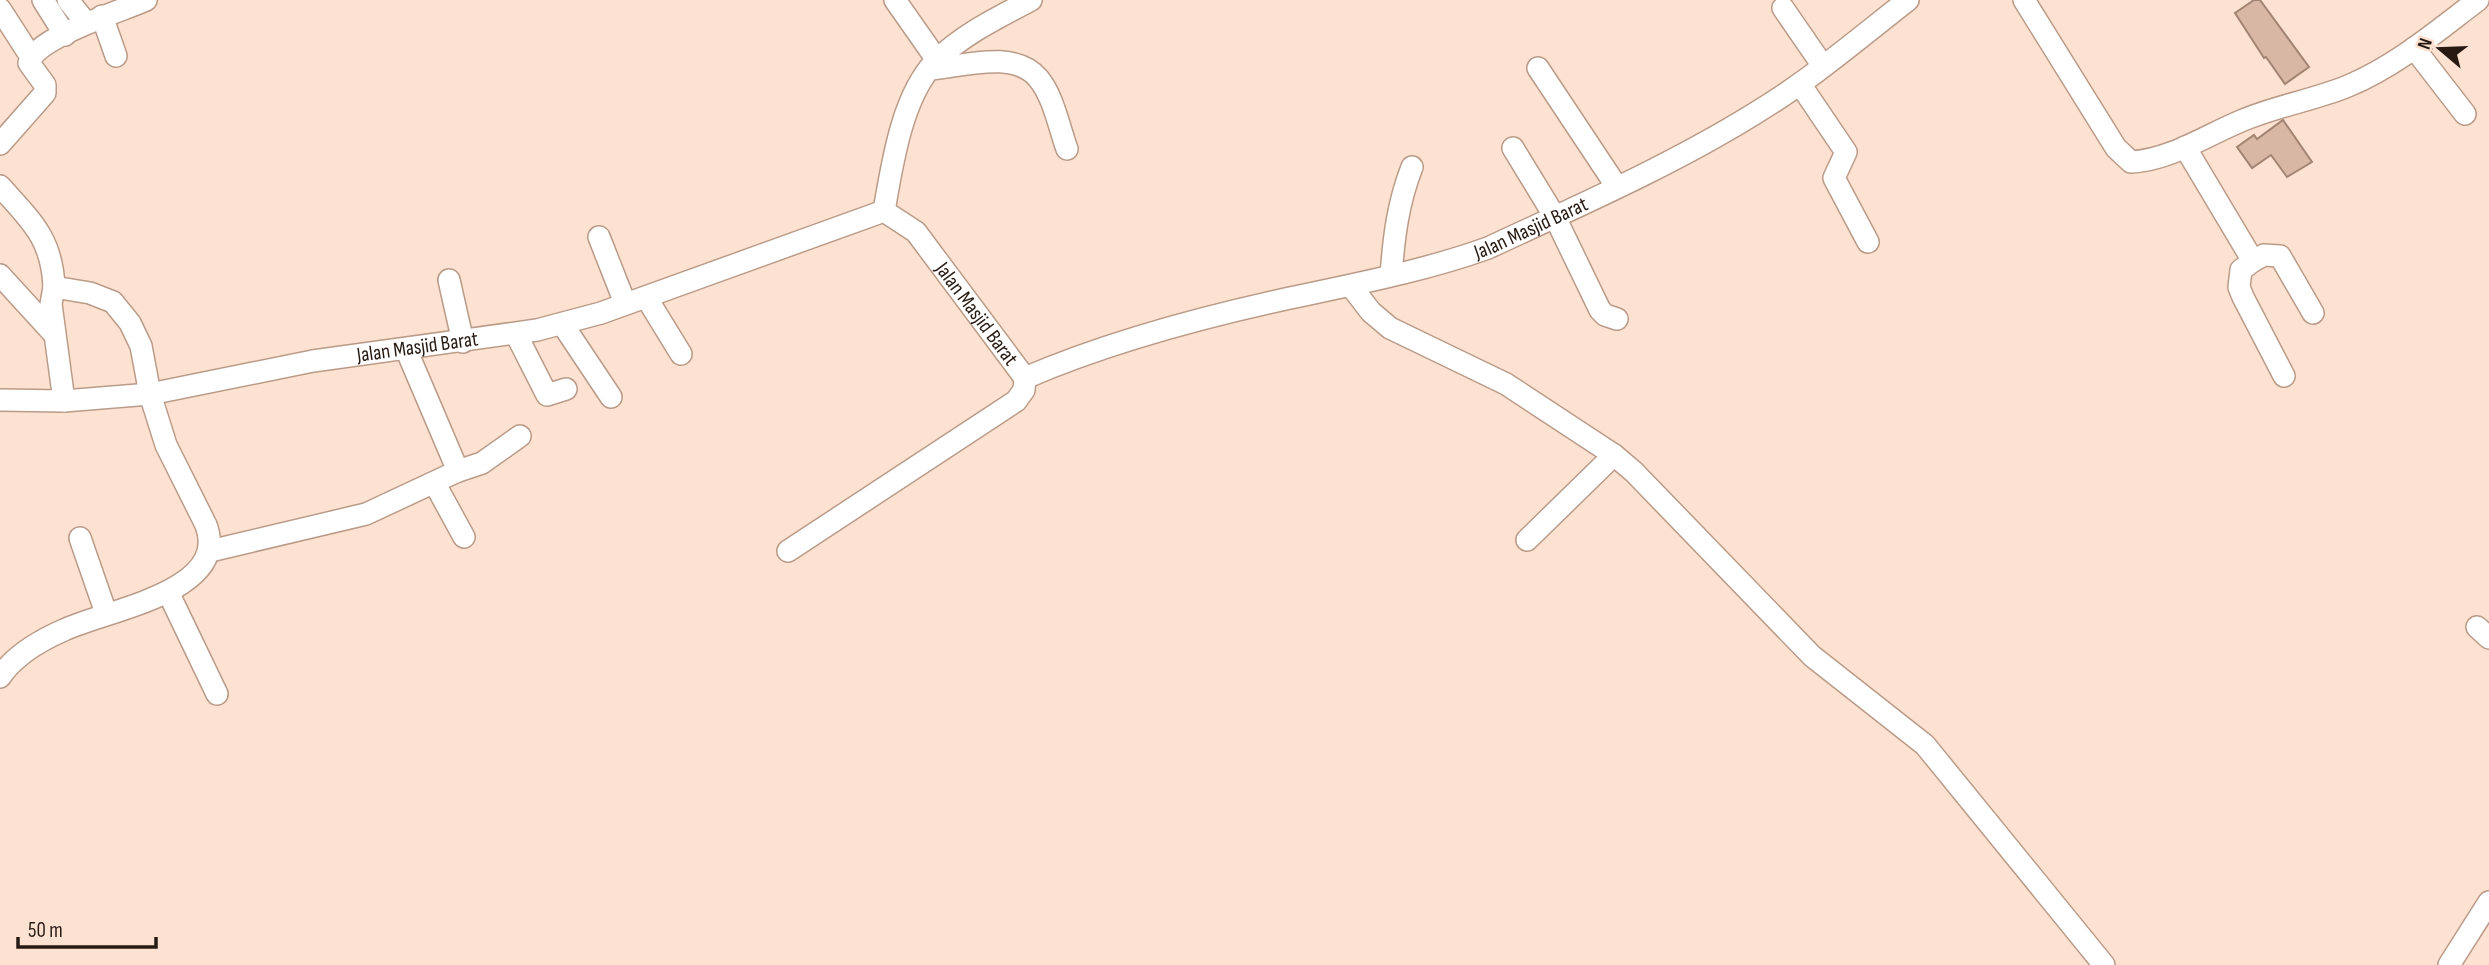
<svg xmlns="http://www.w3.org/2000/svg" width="2489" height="965" font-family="'Sofia Sans Condensed',sans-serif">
	<rect width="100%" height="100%" fill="#fde2d2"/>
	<!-- building -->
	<path fill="#d8b7a4" stroke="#a38472" stroke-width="2" d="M2254 0H2260L2309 67 2285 84 2266 57 2264 58 2235 13Z
		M2283 120 2312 162 2287 177 2271 155 2252 168 2237 147 2254 135 2257 139Z"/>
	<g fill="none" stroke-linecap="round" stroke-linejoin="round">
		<defs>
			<g id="minor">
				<path d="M43 0 65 35"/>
				<path d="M68 0 86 23"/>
				<path d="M895 0 937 60"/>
				<path d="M2024 0 2116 148 2131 162C2170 160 2207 135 2241 121 2276 106 2314 100 2348 86 2396 66 2437 31 2478 0"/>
				<path d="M1783 8 1823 66"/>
				<path d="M0 9 31 57"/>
				<path d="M102 16 116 56"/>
				<path d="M2414 48 2465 114"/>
				<path d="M1538 68 1617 187"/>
				<path d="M929 69C961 67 1014 49 1038 78 1053 95 1059 127 1067 149"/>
				<path d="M1800 84 1846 152 1834 178 1868 242"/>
				<path d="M0 144 45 93V85L29 63C36 37 122 11 146 0"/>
				<path d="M2185 147 2253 261 2241 270 2239 287 2243 297 2284 376"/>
				<path d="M1513 148 1555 217 1600 310 1605 315 1617 319"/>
				<path d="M0 186C31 221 52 238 54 287"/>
				<path d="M884 211C892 165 902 95 936 61 963 34 999 17 1031 0"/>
				<path d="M599 237 625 303"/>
				<path d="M2253 261 2264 255 2280 256 2313 313"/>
				<path d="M0 275 53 333"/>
				<path d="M1391 275C1394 236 1398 203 1412 167"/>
				<path d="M449 280 463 342"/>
				<path d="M1351 286 1371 312 1390 328 1506 384 1614 455 1634 472 1812 656 1925 745 2104 965"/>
				<path d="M646 297 681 354"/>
				<path d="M563 325 611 397"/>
				<path d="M516 334 547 395 566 389"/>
				<path id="s1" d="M0 400 64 401 150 394 313 361 537 330 601 313 884 211 916 232 1025 378C1106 343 1195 319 1281 300 1350 285 1421 272 1488 248 1578 206 1670 166 1754 114 1809 81 1858 39 1908 0"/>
				<path d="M458 471 482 463 520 436"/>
				<path d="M435 484 464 537"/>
				<path d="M80 538 106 613"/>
				<path d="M1527 540 1614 455"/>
				<path d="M210 551 366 514 458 471 406 349"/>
				<path d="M788 551 1016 401 1024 390 1025 378"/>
				<path d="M168 592 217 694"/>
				<path d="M2477 627 2489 638"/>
				<path d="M0 677C14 656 41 640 64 630 106 610 231 592 206 525L166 445 150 394 141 346 130 323 113 302 90 293 54 287 51 304 64 401"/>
				<path d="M2449 965 2489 902"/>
			</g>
		</defs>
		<!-- minor casing -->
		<use href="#minor" stroke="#ba9b88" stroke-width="24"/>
		<!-- minor -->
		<use href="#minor" stroke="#fff" stroke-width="21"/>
	</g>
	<g text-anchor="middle" stroke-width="5" stroke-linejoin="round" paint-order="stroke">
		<!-- street labels -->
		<g font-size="21" fill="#261a13" stroke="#fde2d2">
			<text dy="7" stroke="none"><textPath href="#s1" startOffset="1659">Jalan Masjid Barat</textPath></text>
			<text dy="7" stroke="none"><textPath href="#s1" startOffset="1050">Jalan Masjid Barat</textPath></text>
			<text dy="7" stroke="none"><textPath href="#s1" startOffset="422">Jalan Masjid Barat</textPath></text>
		</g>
	</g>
	<!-- north arrow -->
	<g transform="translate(2440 49) rotate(289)" stroke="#fde2d2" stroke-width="5" paint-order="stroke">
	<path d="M0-5L12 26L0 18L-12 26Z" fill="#261a13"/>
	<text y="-10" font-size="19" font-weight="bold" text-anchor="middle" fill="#261a13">N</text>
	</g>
	<!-- scale -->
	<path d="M18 937v10h138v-10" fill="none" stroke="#261a13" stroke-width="3.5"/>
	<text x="28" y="937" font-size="21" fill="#261a13" stroke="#fde2d2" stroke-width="5" paint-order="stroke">50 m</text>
</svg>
